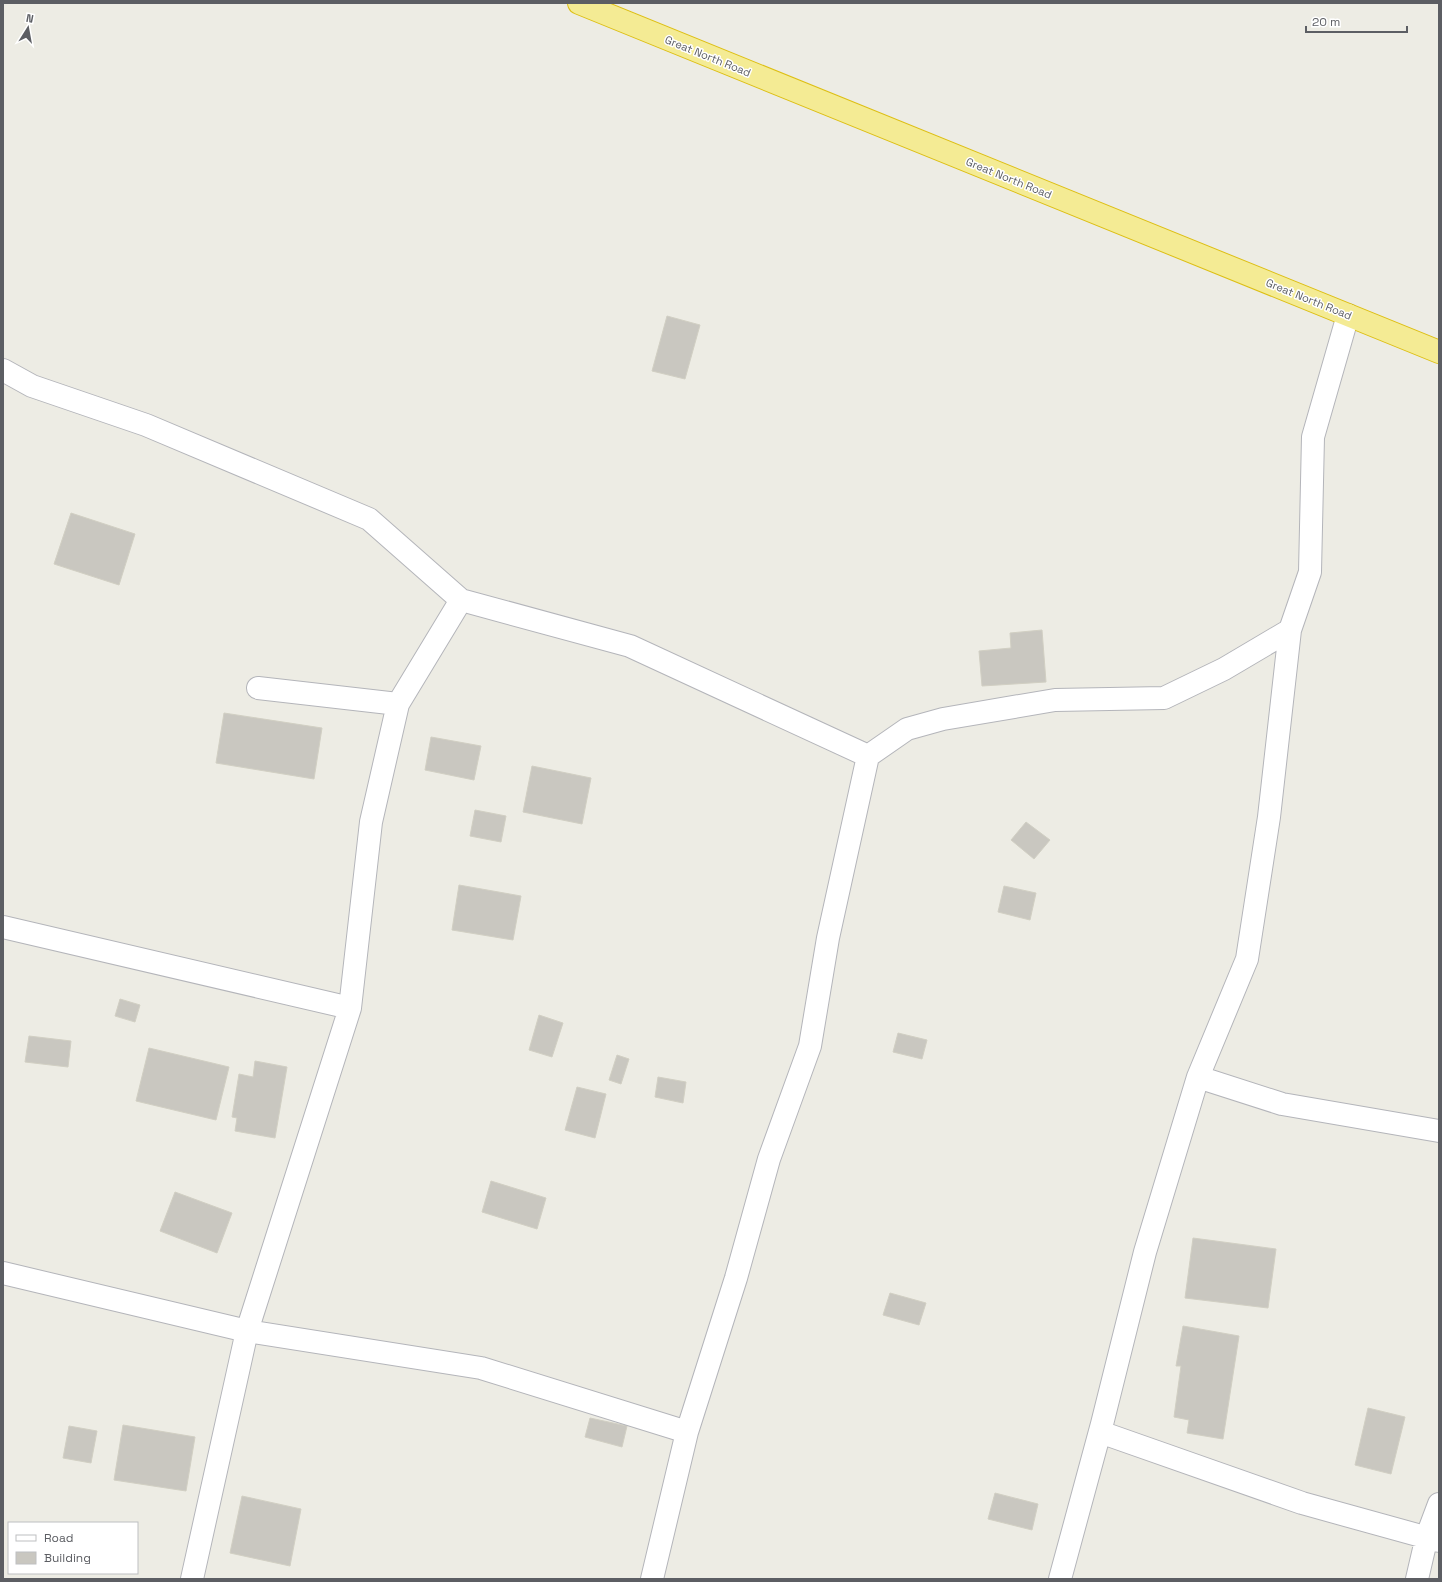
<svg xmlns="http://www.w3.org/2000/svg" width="1442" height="1582" font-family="'Space Grotesk',sans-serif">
	<rect width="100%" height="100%" fill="#edece4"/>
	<!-- building -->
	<path fill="#c9c7c0" stroke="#d1cfc3" d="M667 316 700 325 685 379 652 371Z
		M71 513 135 534 119 585 54 564Z
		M1042 630 1046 682 982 686 979 651 1011 648 1010 633Z
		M224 713 322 728 314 779 216 763Z
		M431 737 481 746 474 780 425 770Z
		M532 766 591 778 582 824 523 812Z
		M475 810 506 816 501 842 470 836Z
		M1026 822 1050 840 1034 859 1011 840Z
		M459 885 521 896 513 940 452 930Z
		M1004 886 1036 893 1030 920 998 912Z
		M120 999 140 1005 135 1022 115 1016Z
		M539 1015 563 1023 552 1057 529 1050Z
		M898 1033 927 1040 922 1059 893 1052Z
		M29 1036 71 1041 68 1067 25 1062Z
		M149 1048 229 1067 216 1120 136 1101Z
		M617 1055 629 1059 621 1084 609 1080Z
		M255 1061 287 1067 275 1138 235 1131 237 1118 232 1117 239 1074 253 1077Z
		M658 1077 686 1082 683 1103 655 1097Z
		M577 1087 606 1094 595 1138 565 1130Z
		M491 1181 546 1198 537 1229 482 1212Z
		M175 1192 232 1213 217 1253 160 1231Z
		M1193 1238 1276 1249 1268 1308 1185 1298Z
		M890 1293 926 1303 919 1325 883 1315Z
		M1183 1326 1239 1336 1223 1439 1187 1433 1189 1420 1174 1417 1181 1366H1176Z
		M1368 1408 1405 1417 1391 1474 1355 1465Z
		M590 1418 627 1426 622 1447 585 1437Z
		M123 1425 195 1437 186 1491 114 1480Z
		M69 1426 97 1431 91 1463 63 1458Z
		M995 1493 1038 1504 1032 1530 988 1519Z
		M242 1496 301 1509 290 1566 230 1553Z"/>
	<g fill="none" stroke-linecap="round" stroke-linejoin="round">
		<defs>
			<path id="minor" d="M3 370 32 386 146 425 369 519 461 600 398 704 371 822 350 1008 247 1331 192 1579
				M461 600 630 646 868 756
				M258 688 398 704
				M3 927 350 1008
				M1198 1077 1282 1104 1439 1131
				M3 1273 247 1331 481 1368 687 1432
				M1100 1432 1302 1503 1439 1541
				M652 1579 687 1432 736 1278 769 1159 810 1046 828 938 868 756 907 729 943 719 1055 700 1164 698 1224 669 1290 630
				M1060 1579 1102 1424 1145 1252 1198 1077 1247 959 1269 817 1290 630 1310 572 1313 437 1348 315
				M1417 1579 1427 1536 1439 1504"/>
			<path id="highway" d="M579 3 1439 352"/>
		</defs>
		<!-- minor casing -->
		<use href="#minor" stroke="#b4b5ba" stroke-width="24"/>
		<!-- highway casing -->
		<use href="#highway" stroke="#ddbf14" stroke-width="24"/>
		<!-- minor -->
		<use href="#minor" stroke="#fff" stroke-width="22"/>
		<!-- highway -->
		<use href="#highway" stroke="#f4eb94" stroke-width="22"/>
	</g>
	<g text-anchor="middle" stroke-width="3" stroke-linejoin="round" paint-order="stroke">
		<!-- street labels -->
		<g font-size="11" fill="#5c5e63" stroke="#fff">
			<text transform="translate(708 56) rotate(22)" y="4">Great North Road</text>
			<text transform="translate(1009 178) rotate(22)" y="4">Great North Road</text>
			<text transform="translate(1309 299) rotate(22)" y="4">Great North Road</text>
		</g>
	</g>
	<!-- border -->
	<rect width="1442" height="1582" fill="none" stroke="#5c5e63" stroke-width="8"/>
	<!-- legend -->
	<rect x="8" y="1522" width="130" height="52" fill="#ffffff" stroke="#bebfc1"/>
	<rect x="16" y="1535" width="20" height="6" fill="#ffffff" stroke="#bebfc1"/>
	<text x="44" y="1542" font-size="12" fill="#5c5e63">Road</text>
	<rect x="16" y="1552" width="20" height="12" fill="#c9c7c0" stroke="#bebfc1"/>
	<text x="44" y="1562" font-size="12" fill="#5c5e63">Building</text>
	<!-- north arrow -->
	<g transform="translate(28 28) rotate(11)" stroke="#ffffff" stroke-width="3" paint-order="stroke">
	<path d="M0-3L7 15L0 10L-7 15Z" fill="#5c5e63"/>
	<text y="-6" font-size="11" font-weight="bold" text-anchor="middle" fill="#5c5e63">N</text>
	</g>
	<!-- scale -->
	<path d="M1306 26v6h101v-6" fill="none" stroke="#5c5e63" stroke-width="2"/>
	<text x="1312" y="26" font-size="12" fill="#5c5e63" stroke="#ffffff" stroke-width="3" paint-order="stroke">20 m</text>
</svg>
